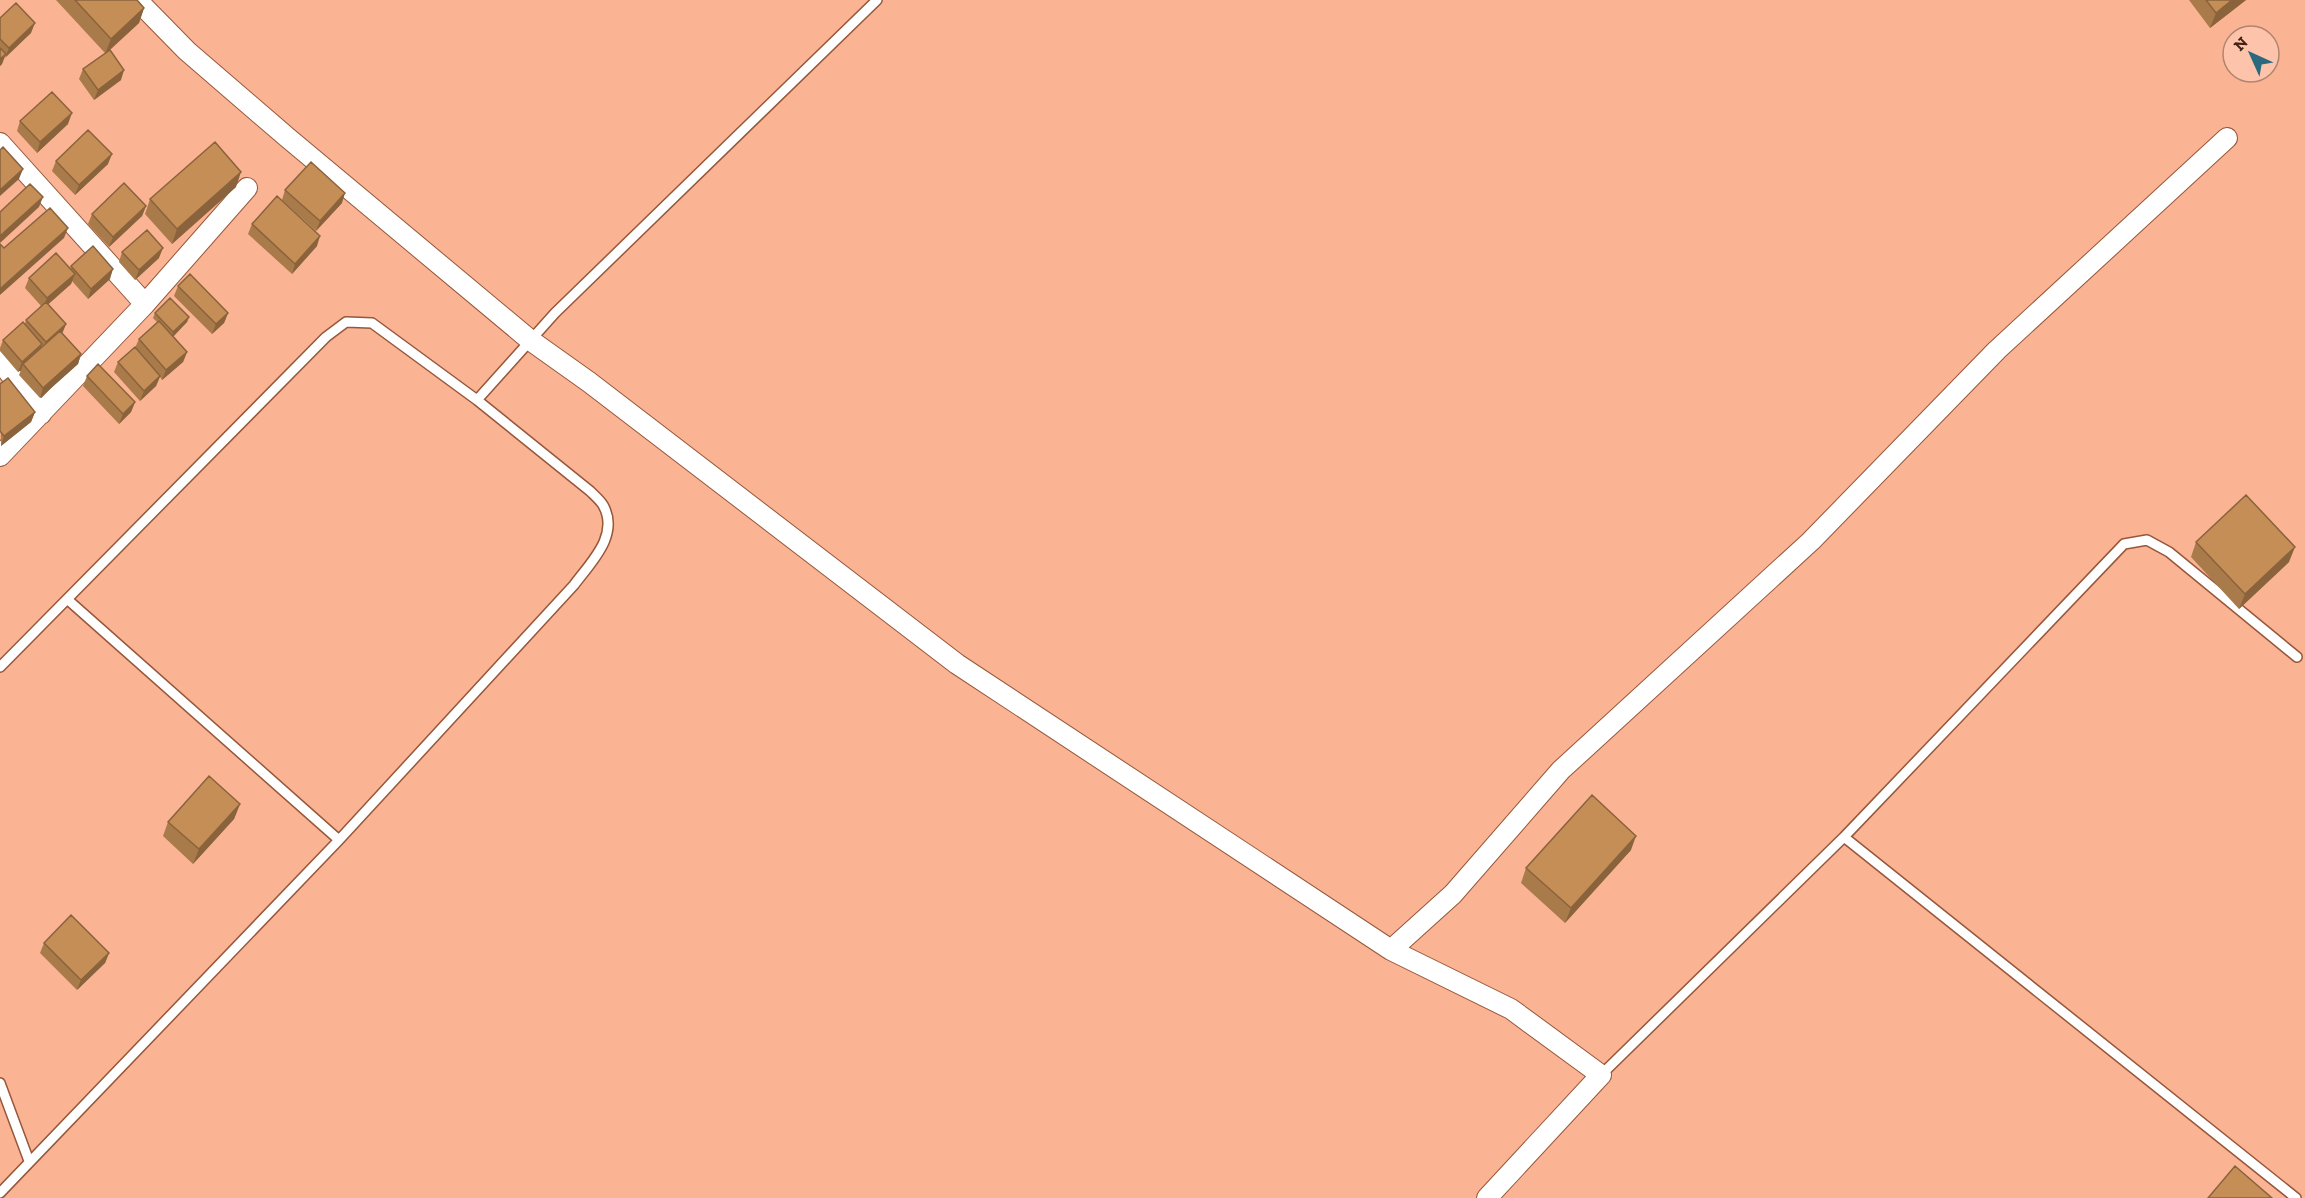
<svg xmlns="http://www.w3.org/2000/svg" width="2305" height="1198" font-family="'Zilla Slab',serif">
	<rect width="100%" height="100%" fill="#fab393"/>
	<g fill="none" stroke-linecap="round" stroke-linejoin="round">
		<defs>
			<path id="lane" d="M477 400 555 313 877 0
				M67 599 339 840
				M0 667 326 337 346 322 372 323 477 400 590 491C594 495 600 500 603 505 620 535 591 562 574 585L339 840 0 1193
				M1844 837 2296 1198
				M1601 1075 1844 837 2124 544 2147 540 2169 552 2297 657
				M0 1083 29 1161"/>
			<path id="street" d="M137 0 187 51 288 138 530 340 589 382 957 664 1391 950 1511 1009 1601 1075 1487 1198
				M0 143 145 304
				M0 361 41 414
				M0 456 145 304 247 188
				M1391 950 1453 894 1561 770 1811 541 1997 350 2227 138"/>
		</defs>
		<!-- lane casing -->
		<use href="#lane" stroke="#96573a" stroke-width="12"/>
		<!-- street casing -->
		<use href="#street" stroke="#96573a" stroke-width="22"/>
		<!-- lane -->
		<use href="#lane" stroke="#fff" stroke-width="9"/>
		<!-- street -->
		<use href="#street" stroke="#fff" stroke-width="20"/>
	</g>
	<!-- wall -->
	<path fill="#a97a4a" d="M56 0H137L144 8 139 23 110 50 121 80 94 100 79 79 83 69 105 53Z
		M2189 0H2246L2210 28Z
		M0 18 31 33 4 57 2 64 0 66Z
		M20 121 68 124 37 153 17 131Z
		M56 161 108 164 75 195 52 171Z
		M236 187 172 244 145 214 150 199Z
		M285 190 342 203 316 231 282 200Z
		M146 206 142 216 109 247 88 224 92 214Z
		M252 224 317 246 292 274 248 234Z
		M122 252 159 258 135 280 119 262Z
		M71 266 110 279 88 299 72 281 71 284 48 304 66 324 62 333 81 354 78 364 40 398 19 375 21 370 18 372 0 351V348L3 340 25 324 26 320 42 307 25 288 29 278 70 269Z
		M178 286 228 313 224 323 212 334 174 296Z
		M155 313 189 317 187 322 173 336 187 352 183 362 162 380 160 377 156 386 140 401 114 372 118 362 135 348 139 339 157 322 153 318Z
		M87 376 135 402 131 412 119 424 83 386Z
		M0 384 35 412 31 422 1 446Z
		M2196 542 2289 562 2239 609 2191 557Z
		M240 804 234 819 193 864 163 836 168 822Z
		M1631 850 1565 923 1521 883 1526 868Z
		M44 943 109 953 105 963 77 990 40 953Z"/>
	<!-- shaded-wall -->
	<path fill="#8a633c" d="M2232 0H2246L2210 28 2216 13Z
		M144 8 139 23 105 54 111 39Z
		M35 23 31 33 5 58 9 48Z
		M6 54 2 64 0 66V59Z
		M124 70 121 80 94 100 98 90Z
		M72 113 68 124 37 153 40 142Z
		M112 154 108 164 75 195 79 185Z
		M23 169 19 179 0 196V190Z
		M241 172 236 187 172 244 177 229Z
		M345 193 342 203 316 231 320 221Z
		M43 197 39 207 0 243V236Z
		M146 206 142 216 109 247 113 237Z
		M68 228 64 238 0 295V289Z
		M320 236 317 246 292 274 295 264Z
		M163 248 159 258 135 280 139 270Z
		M113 269 110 279 88 299 91 289Z
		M75 274 71 284 43 309 47 298Z
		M228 313 224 323 212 334 216 324Z
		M189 317 187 322 172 338 173 332Z
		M66 324 62 334 42 352 46 342Z
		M42 344 39 354 23 364 21 370 18 372 22 362Z
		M187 352 183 362 162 380 166 370Z
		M81 354 78 364 40 398 43 388Z
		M160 376 156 386 140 401 144 391Z
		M135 402 131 412 119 424 123 414Z
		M35 412 31 422 1 446 4 436Z
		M2295 547 2289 562 2239 609 2245 594Z
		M240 804 234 819 193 864 199 849Z
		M1636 836 1631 850 1565 923 1571 908Z
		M109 953 105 963 77 990 81 980Z"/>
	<!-- building -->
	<path fill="#c58e56" stroke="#8a633c" stroke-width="1.5" d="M75 0H137L144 8 111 39Z
		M2206 0H2232L2216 13Z
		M16 3 35 23 9 48 0 39V18Z
		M0 48 6 54 0 59Z
		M110 50 124 70 98 90 83 69Z
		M52 92 72 113 40 142 20 121Z
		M88 130 112 154 79 185 56 161Z
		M215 142 241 172 177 229 150 199Z
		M3 147 23 169 0 190V150Z
		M311 162 345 193 320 221 285 190Z
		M124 183 146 206 113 237 92 214Z
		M30 184 43 197 0 236V212Z
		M277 196 320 236 295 264 252 224Z
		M50 208 68 228 0 289V244L4 248Z
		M147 230 163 248 139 270 122 252Z
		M93 246 113 269 91 289 71 266Z
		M56 253 75 274 47 298 29 278Z
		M190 274 228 313 216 324 178 286Z
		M170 298 189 317 173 332 155 313Z
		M46 302 66 324 46 342 26 320Z
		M159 321 187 352 166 370 139 339Z
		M23 322 42 344 22 362 3 340Z
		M60 331 81 354 43 388 23 364Z
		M135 347 160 376 144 391 118 362Z
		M98 364 135 402 123 414 87 376Z
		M8 378 35 412 4 436 0 431V384Z
		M2246 495 2295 547 2245 594 2196 542Z
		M209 776 240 804 199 849 168 822Z
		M1592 795 1636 836 1571 908 1526 868Z
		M71 915 109 953 81 980 44 943Z
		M2235 1166 2272 1198H2208Z"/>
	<!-- north arrow -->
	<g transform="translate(2251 54) rotate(315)"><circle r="28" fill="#fec4ab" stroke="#b28470" stroke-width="1.5"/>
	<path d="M0-4.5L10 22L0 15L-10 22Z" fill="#2b697f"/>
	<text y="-9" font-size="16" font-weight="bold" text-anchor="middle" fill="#3f2317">N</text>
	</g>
</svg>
